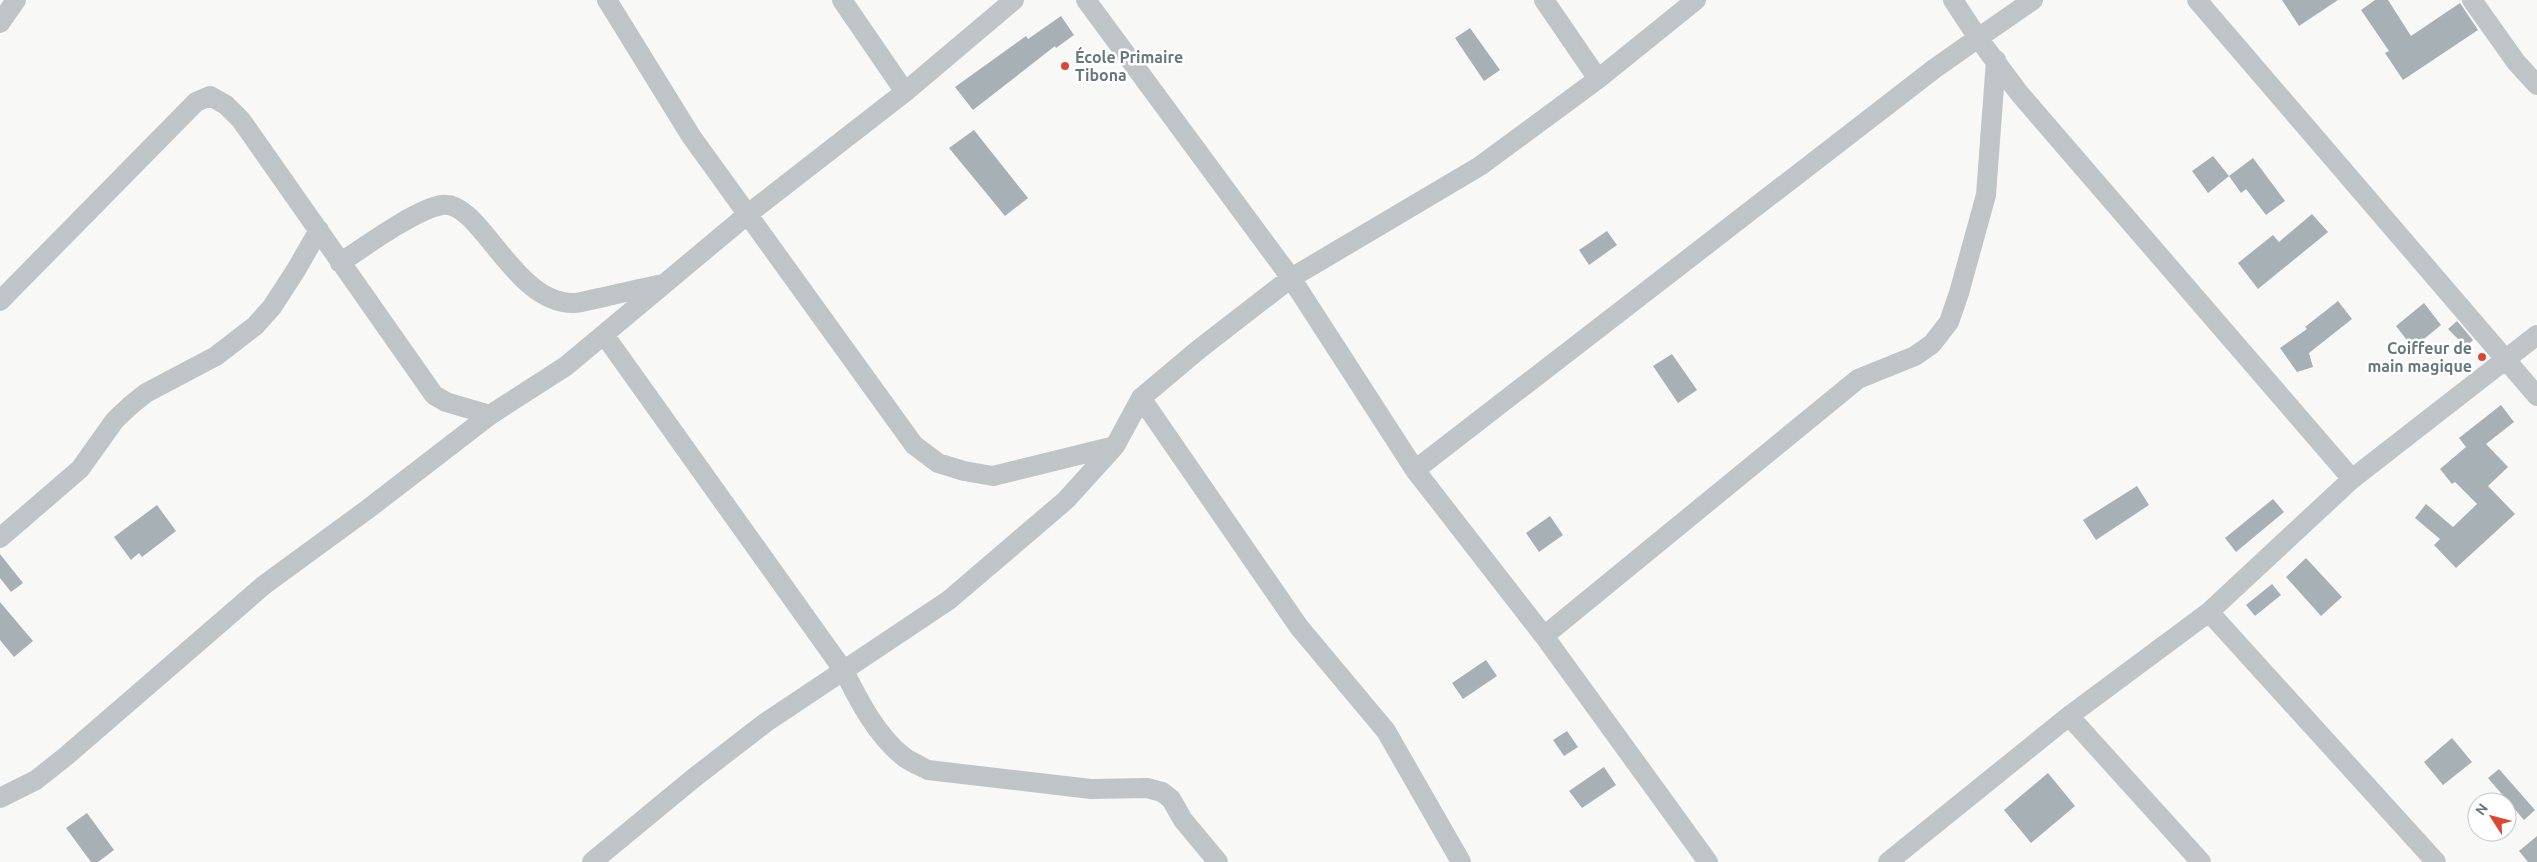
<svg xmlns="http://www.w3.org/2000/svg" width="2537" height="862" font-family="Ubuntu,sans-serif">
	<rect width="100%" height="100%" fill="#f8f8f6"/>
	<!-- building -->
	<path fill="#a7b1b5" d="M2282 0H2338L2299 26Z
		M2375 0H2388L2411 36 2460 3 2478 30 2403 80 2385 53 2389 51 2361 10Z
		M1061 16 1074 35 1056 48 1055 46 973 110 955 87 1026 36 1028 39Z
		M1470 28 1500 70 1484 81 1455 38Z
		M974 130 1028 198 1005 216 949 148Z
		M2213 156 2229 176 2208 193 2192 171Z
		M2253 158 2285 201 2266 215 2246 189 2241 193 2229 176Z
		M2312 214 2328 232 2258 289 2238 263 2273 235 2279 242Z
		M1607 231 1617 245 1589 265 1579 250Z
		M2338 301 2352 319 2309 353 2313 367 2297 372 2280 348 2307 329 2305 327Z
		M2424 303 2441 325 2413 348 2396 326Z
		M2457 321 2473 340 2466 347 2448 329Z
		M1672 354 1697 390 1678 403 1653 366Z
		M2501 405 2514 422 2486 444 2508 467 2488 486 2515 514 2456 568 2434 545 2440 539 2415 518 2426 504 2453 527 2477 504 2455 482 2452 484 2440 469 2466 447 2459 438Z
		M2137 486 2149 505 2096 540 2083 520Z
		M2273 499 2284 512 2236 552 2225 538Z
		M157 505 176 531 142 557 139 553 131 560 114 537Z
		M1550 516 1563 535 1539 552 1526 533Z
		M0 554 23 583 11 592 0 578Z
		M2306 558 2342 597 2321 616 2286 577Z
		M2272 584 2281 595 2255 616 2246 605Z
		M0 602 33 641 14 657 0 640Z
		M1486 660 1497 676 1463 699 1452 683Z
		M1567 731 1578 747 1564 756 1553 740Z
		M2452 738 2472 762 2443 785 2424 762Z
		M1604 767 1616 785 1582 808 1569 791Z
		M2499 769 2535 810 2524 820 2488 778Z
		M2048 773 2075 806 2031 843 2004 810Z
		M87 813 114 850 98 862H91L66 828Z
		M2537 836V862H2528L2519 851Z"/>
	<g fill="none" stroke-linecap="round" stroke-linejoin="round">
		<!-- street -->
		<path stroke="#bfc5c7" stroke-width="20" d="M607 0 691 136 914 445 938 463 964 471 993 476 1115 446
			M842 0 905 92
			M1086 0 1291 278 1415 470 1544 636 1708 862
			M1544 0 1598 79
			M1953 0 1978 38 2033 0
			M2197 0 2537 396
			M2472 0 2516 62 2537 85
			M0 23 16 0
			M340 263C364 247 416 209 442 205 480 199 513 304 574 303 582 303 592 299 600 298 621 293 642 288 663 284
			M0 301 196 102 210 96 226 105 241 120 434 395 446 402 490 415
			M605 336 844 671C859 701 877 736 904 757 911 762 920 766 928 770L1091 789 1147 788 1162 792 1171 799 1183 820 1218 862
			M1141 398 1299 627 1386 731 1461 862
			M1415 470 1934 69 1978 38 2019 93 2352 479
			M0 538 80 469 115 420 131 405 146 393 216 356 255 326 272 307 296 270 319 230
			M2209 612 2436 862
			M1544 636 1858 379 1915 356 1932 344 1949 322 1959 293 1986 195 1996 60
			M2069 716 2201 862
			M0 798 36 780 65 757 264 585 368 509 490 415 566 366 748 214 905 92 1014 0
			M592 862 695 777 765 723 949 600 1066 500 1115 446 1141 398 1198 350 1291 278 1480 166 1598 79 1696 0
			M1888 862 2069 716 2209 612 2352 479 2537 335"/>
	</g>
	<!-- markers -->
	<g fill="#db4733" stroke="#fff" stroke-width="2">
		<circle cx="1065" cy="66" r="5"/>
		<circle cx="2482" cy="357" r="5"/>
	</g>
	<g text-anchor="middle" stroke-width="5" stroke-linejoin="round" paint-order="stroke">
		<!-- poi labels -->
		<g font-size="16" font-weight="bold" fill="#65777f" stroke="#fff" text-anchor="start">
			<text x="1075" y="63">École Primaire<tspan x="1075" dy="18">Tibona</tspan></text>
			<text x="2472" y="354" text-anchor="end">Coiffeur de<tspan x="2472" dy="18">main magique</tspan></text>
		</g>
	</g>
	<!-- north arrow -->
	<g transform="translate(2492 817) rotate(306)"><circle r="24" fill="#ffffff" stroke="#c1c9cc"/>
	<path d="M0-4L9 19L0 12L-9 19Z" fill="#db4733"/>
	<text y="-8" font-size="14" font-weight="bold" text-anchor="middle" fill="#65777f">N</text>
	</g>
</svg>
